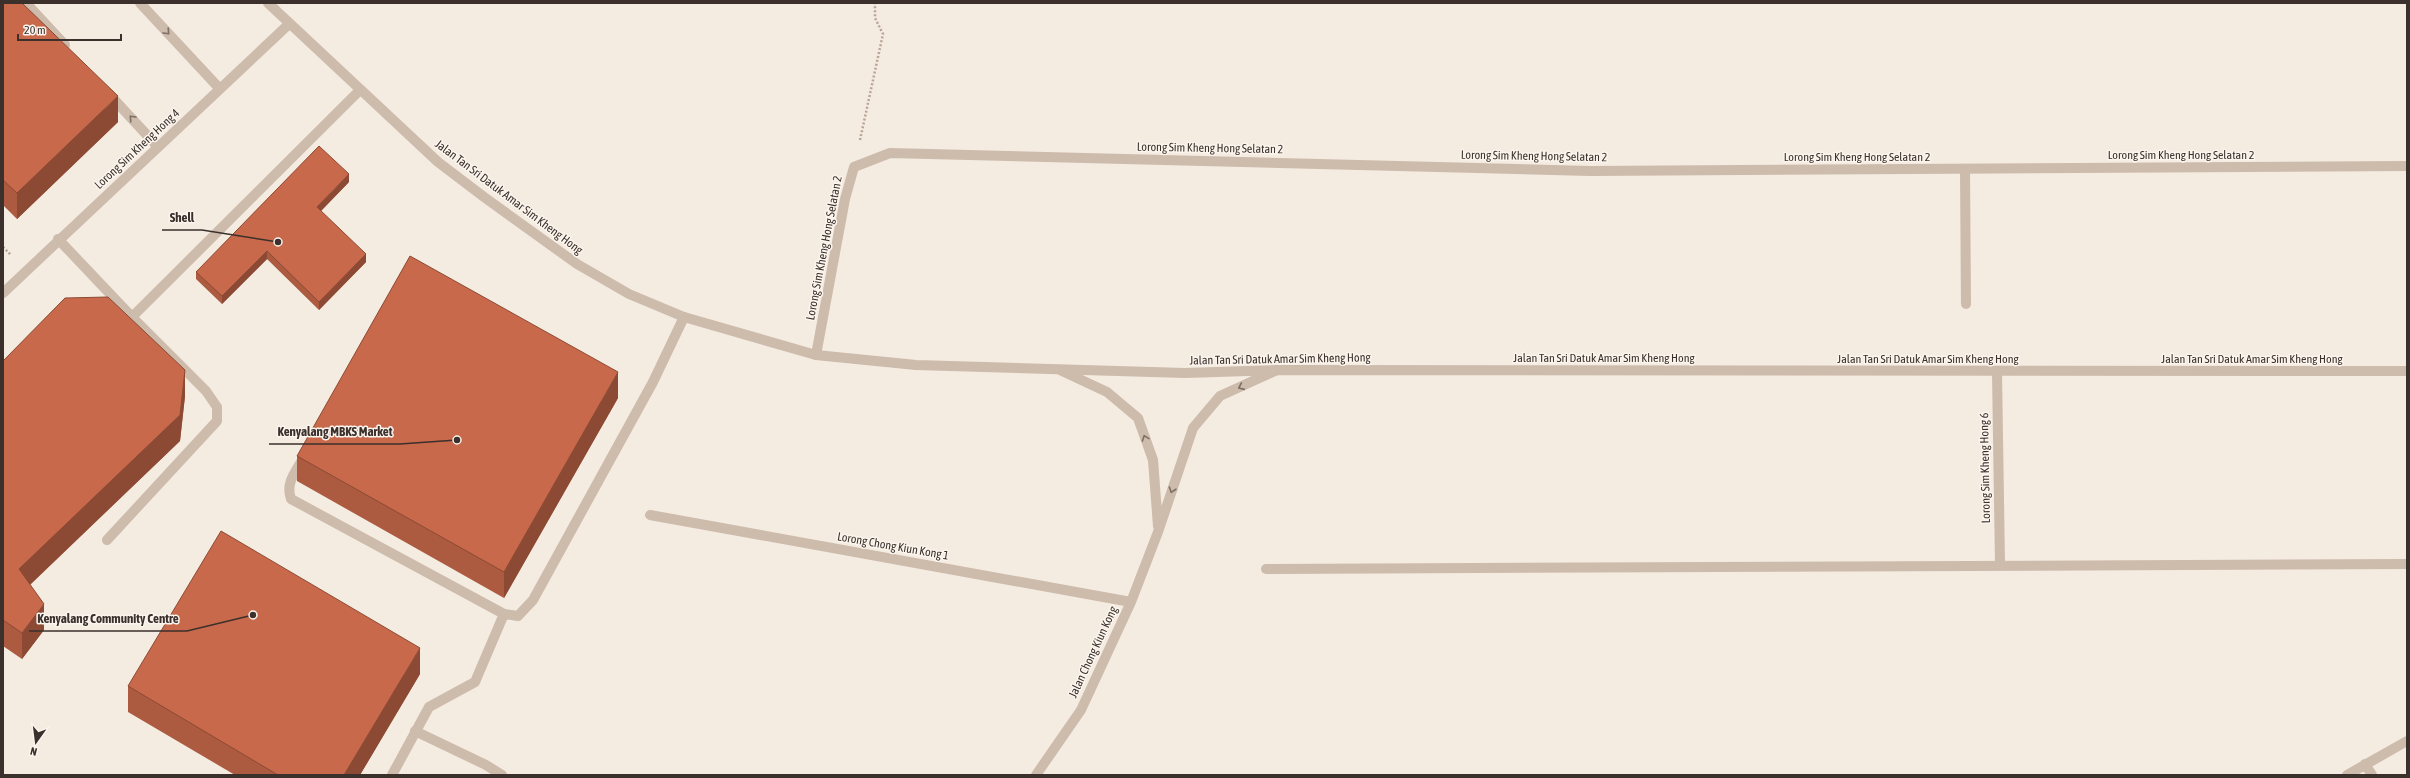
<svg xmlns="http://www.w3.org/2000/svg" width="2410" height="778" font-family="'Asap Condensed',sans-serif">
	<rect width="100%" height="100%" fill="#f4ebe1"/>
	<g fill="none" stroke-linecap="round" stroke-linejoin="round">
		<!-- path -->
		<path stroke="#b9a596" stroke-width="2.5" stroke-dasharray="2 2" stroke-linecap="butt" d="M860 140 883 34 875 18V3
			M3 247 11 255"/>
		<!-- service -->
		<path stroke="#cdbbac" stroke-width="10" d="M1965 169 1966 304
			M132 317 360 90
			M304 457C296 471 285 483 291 499L504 614 518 616 533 600 653 382 684 317
			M392 775 429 707 475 682 504 614"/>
		<!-- minor -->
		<path stroke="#cdbbac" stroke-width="10" d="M26 3 65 45
			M140 3 220 89
			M109 94 158 147
			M58 239 132 317 206 391 217 407V421L107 540
			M3 293 289 24
			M816 355 845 199 854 167 890 153 1590 171 2407 166
			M1060 370 1107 392 1138 418 1153 460 1158 526
			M1997 372 2000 564
			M650 515 1131 602
			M1266 569 2407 564
			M415 731 486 765 502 775
			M2365 764 2372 775
			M1036 775 1081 710 1131 602 1158 532 1193 428 1220 396 1277 370
			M2347 775 2407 741"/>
		<!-- tertiary -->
		<path stroke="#cdbbac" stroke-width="10" d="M268 3 438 162 484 197 577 264 629 294 684 317 816 355 916 365 1185 373 1277 370 2407 371"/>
	</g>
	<!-- wall -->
	<path fill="#ac5a40" d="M3 3 118 122 17 219 3 205Z
		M349 182 321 211 366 262 319 310 267 259 222 304 196 279V272Z
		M3 361 185 396 180 441 30 585 44 630 22 659 3 646Z
		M618 398 504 598 297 481V456Z
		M420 674 360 775H235L128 712V686Z"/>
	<!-- shaded-wall -->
	<path fill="#8c4a34" d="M118 96V122L17 219V193Z
		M349 174V182L317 215V207Z
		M267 251V259L222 304V296Z
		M366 254V262L319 310V302Z
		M185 370V396L180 441 19 595V569Z
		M618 372V398L504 598V572Z
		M44 604V630L22 659V633Z
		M420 648V674L360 775H344Z"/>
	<!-- building -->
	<path fill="#c8694b" stroke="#8c4a34" d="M3 3H22L118 96 17 193 3 180Z
		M319 146 349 174 317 207 366 254 319 302 267 251 222 296 196 272Z
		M410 256 618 372 504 572 297 456Z
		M108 297 185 370 180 415 19 569 44 604 22 633 3 620V361L65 298Z
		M221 531 420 648 344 775H278L128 686Z"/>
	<!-- one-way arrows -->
	<defs><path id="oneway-chevron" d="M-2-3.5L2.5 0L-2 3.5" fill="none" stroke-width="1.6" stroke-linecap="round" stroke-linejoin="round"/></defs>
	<g stroke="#7d6f65">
		<use href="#oneway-chevron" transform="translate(167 32) rotate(47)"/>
		<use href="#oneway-chevron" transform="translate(132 118) rotate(-133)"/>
		<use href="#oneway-chevron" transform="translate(1241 387) rotate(156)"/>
		<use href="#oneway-chevron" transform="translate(1145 438) rotate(-110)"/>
		<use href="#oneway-chevron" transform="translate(1172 490) rotate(109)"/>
	</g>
	<g text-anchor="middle" stroke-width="3" stroke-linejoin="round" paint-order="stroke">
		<!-- street labels -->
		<g font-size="12" fill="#3b302b" stroke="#fbf5ee">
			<text transform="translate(1210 148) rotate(1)" y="4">Lorong Sim Kheng Hong Selatan 2</text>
			<text transform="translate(137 149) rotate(-43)" y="4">Lorong Sim Kheng Hong 4</text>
			<text x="2181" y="159">Lorong Sim Kheng Hong Selatan 2</text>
			<text transform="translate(1534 156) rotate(1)" y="4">Lorong Sim Kheng Hong Selatan 2</text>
			<text x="1857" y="161">Lorong Sim Kheng Hong Selatan 2</text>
			<text transform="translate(509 197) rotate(37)" y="4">Jalan Tan Sri Datuk Amar Sim Kheng Hong</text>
			<text transform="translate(824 248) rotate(-79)" y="4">Lorong Sim Kheng Hong Selatan 2</text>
			<text x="1604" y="362">Jalan Tan Sri Datuk Amar Sim Kheng Hong</text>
			<text transform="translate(1280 359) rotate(-1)" y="4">Jalan Tan Sri Datuk Amar Sim Kheng Hong</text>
			<text x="1928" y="363">Jalan Tan Sri Datuk Amar Sim Kheng Hong</text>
			<text x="2252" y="363">Jalan Tan Sri Datuk Amar Sim Kheng Hong</text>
			<text transform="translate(1985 468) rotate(-91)" y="4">Lorong Sim Kheng Hong 6</text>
			<text transform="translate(893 546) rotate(10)" y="4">Lorong Chong Kiun Kong 1</text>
			<text transform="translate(1093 652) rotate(-65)" y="4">Jalan Chong Kiun Kong</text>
		</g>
	</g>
	<!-- callouts -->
	<path fill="none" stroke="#3b302b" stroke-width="1.5" d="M278 242L202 230H162M457 440L400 444H269M253 615L187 631H29"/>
	<g fill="#3b302b" stroke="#fbf5ee" stroke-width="1.5">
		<circle cx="278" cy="242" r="4"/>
		<circle cx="457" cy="440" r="4"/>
		<circle cx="253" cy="615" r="4"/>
	</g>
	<g font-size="13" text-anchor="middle" font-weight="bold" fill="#3b302b" stroke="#fbf5ee" stroke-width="3" stroke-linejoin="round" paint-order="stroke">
		<text x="182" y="222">Shell</text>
		<text x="335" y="436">Kenyalang MBKS Market</text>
		<text x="108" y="623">Kenyalang Community Centre</text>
	</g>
	<!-- border -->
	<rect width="2410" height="778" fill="none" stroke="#3b302b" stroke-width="8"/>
	<!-- north arrow -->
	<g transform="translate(36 742) rotate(194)" stroke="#fbf5ee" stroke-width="3" paint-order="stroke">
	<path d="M0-3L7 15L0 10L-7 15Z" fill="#3b302b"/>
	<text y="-6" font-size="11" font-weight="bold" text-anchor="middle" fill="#3b302b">N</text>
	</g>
	<!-- scale -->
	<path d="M18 34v6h103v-6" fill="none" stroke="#3b302b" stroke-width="2"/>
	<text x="24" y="34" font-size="12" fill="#3b302b" stroke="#fbf5ee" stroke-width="3" paint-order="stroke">20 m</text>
</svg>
